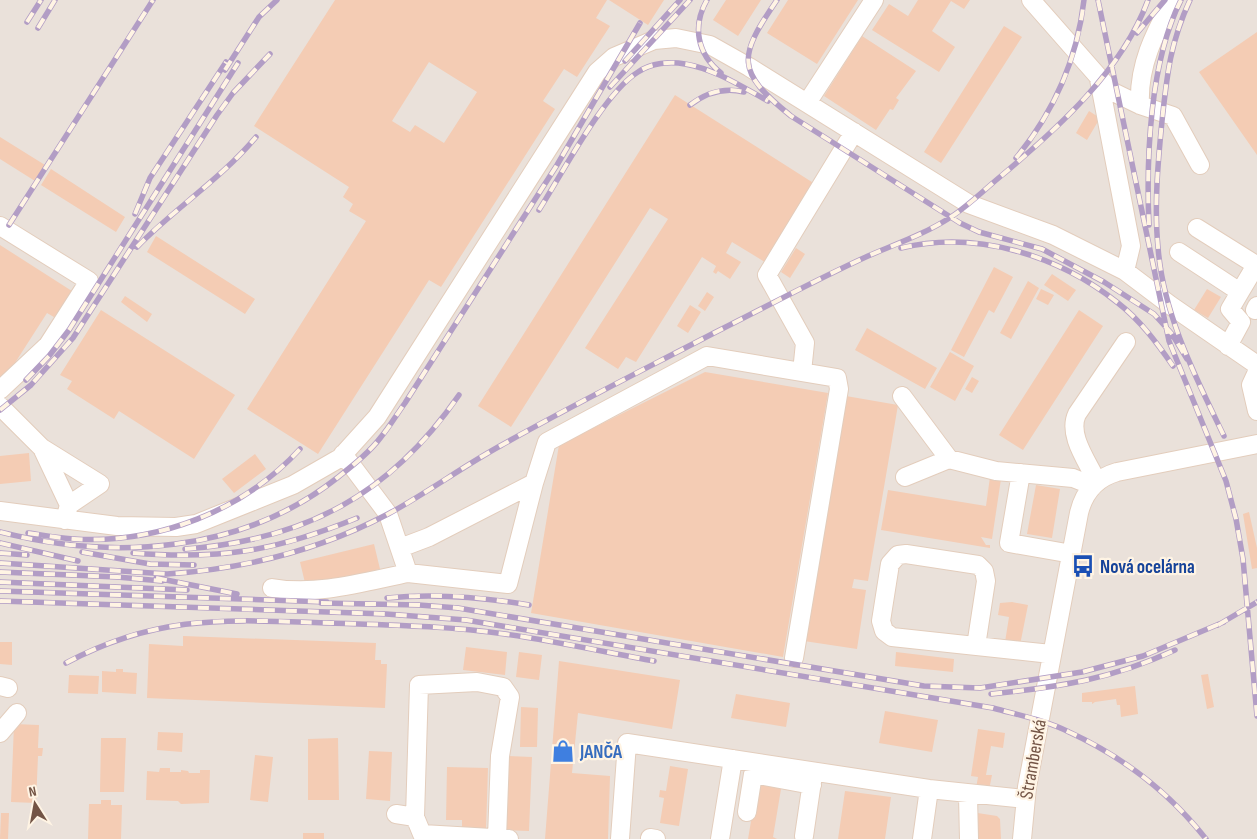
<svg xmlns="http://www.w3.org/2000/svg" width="1257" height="839" font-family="'Sofia Sans Condensed',sans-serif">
	<rect width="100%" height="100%" fill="#fdf0dd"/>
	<!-- industrial -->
	<path fill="#eae1da" d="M0 0H1257V839H0Z"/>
	<!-- building -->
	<path fill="#f4ccb4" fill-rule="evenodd" d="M335 0H607L596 18 610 26 577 77 564 69 543 101 555 109 441 287 429 280 318 454 247 409 366 221 349 211 353 204 343 197 349 187 254 126ZM429 62 477 92 444 143 415 125 410 132 392 121Z
		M609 0H664L648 25Z
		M726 0H761L738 36 713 20Z
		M788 0H858L817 64 767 33Z
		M918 0H970L964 9 951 1 932 31 955 47 939 72 872 30 889 4 908 16Z
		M1004 26 1022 37 941 163 924 152Z
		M1257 32V155L1199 72Z
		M862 36 916 71 896 98 899 100 893 110 890 109 876 130 824 96Z
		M675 95 815 184 765 262 732 242 726 253 741 262 730 279 718 271 716 274 713 272 716 266 702 257 636 362 626 357 618 369 585 348 668 219 650 208 511 427 478 406Z
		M1089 111 1100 118 1087 140 1076 133Z
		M0 137 45 165 35 181 0 159Z
		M51 169 125 217 116 232 41 185Z
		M156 236 255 299 245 314 147 252Z
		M0 245 75 293 59 320 47 313 4 380 0 377Z
		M796 248 805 254 790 278 781 272Z
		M994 267 1013 277 994 313 989 310 964 357 951 350Z
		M1052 274 1076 290 1068 301 1044 285Z
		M1028 281 1039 288 1011 339 1000 333Z
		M1041 289 1054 295 1048 305 1036 299Z
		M1207 289 1221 297 1208 318 1194 310Z
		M707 292 714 297 705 311 698 306Z
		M125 296 152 314 147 322 121 302Z
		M690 305 701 312 688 333 677 326Z
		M101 310 235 395 194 459 119 411 114 419 67 389 72 381 60 375Z
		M1079 310 1103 326 1023 450 999 435Z
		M867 328 937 368 925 389 855 350Z
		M950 352 974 366 955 401 930 387Z
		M705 372 828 393 783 657 531 613 559 445Z
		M972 377 979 381 972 393 965 389Z
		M846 396 898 405 868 581 854 579 852 588 866 590 857 649 804 641Z
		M29 453 31 481 0 484V456Z
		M255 454 266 469 234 493 222 479Z
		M990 477 1001 479 992 539 981 537 986 545H990V548L881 530 888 490 986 506Z
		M1036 485 1060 489 1052 538 1027 534Z
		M1249 512 1257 548V568L1252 569 1243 514Z
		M374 544 380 569 306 587 300 562Z
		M1012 602 1028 605 1020 645 1005 642 1009 617 998 615 1000 603Z
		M183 636 376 643 375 660H381V664H387L385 708 147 698 149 644 183 646Z
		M0 642H12V665L0 664Z
		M466 647 507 652 505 675 463 670Z
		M519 652 542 655 539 680 516 677Z
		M896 652 954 659 953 672 895 666Z
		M559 661 680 680 672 729 578 713 572 773 610 776 608 839H545Z
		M116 669H123V672L137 673 136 694 102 692V671L116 672Z
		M1208 674 1214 707 1207 709 1201 675Z
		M69 675 99 676 98 694 68 693Z
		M1135 686 1138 714 1121 717 1120 705H1117L1116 699 1095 702 1092 704V702H1082V693Z
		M736 694 790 703 786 727 731 718Z
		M521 707 538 708 537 747H520Z
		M885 711 938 720 932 752 879 743Z
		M14 724 39 725 38 748H43L42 756H38L36 803 11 802Z
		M978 729 1005 733 1003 748 991 746 986 775H992L989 790 976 788 978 777 971 776Z
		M158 732 183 733 182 752 157 750Z
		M101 738H126L124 792H100Z
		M338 738 339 800H308V739Z
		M369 751 392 752 390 801 366 799Z
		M255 755 273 757 268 802 250 800Z
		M508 756 532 757 529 831 505 830Z
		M670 766 688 769 679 826 660 823 664 798 659 797 660 790 666 791Z
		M447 767 488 768 486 830 462 829V820H446Z
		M160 768H170V772H181V770L188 771 189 773H200V770H210L209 803 181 804 178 801 146 800 147 771 159 772Z
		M758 780 782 783 773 837 777 839H748Z
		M845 791 891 797 885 839H838Z
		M101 800H111V805H122L121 839H88L89 804H101Z
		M971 812 997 816 1000 819 1001 839H979L977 825Z
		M1 813H9L8 839H0Z
		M303 833H324V839H303Z"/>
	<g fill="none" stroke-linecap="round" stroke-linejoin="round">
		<defs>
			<path id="minor" d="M1031 0 1111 91 1140 105 1173 116 1200 165
				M1099 79 1131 246 1125 271
				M807 103 874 0
				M1140 105C1138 66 1154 34 1173 0
				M0 226 89 281 48 345 0 390
				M1197 228 1256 265 1240 292
				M1179 252 1240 292 1230 309 1241 322 1228 346
				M1255 310 1257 306
				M802 372 805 343 767 275 854 132
				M1257 372 1251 385 1257 411
				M902 396 949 459 996 471 1073 478 1093 486
				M0 406 42 448 100 484 69 505 65 520
				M42 448 69 505
				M343 454 388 514 408 573 508 584 534 483 429 537 400 548
				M1021 473 1009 543 1072 554
				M905 477 949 459
				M1097 482C1088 462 1067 435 1077 414L1126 342
				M534 483 547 442 707 356 837 378 839 389 794 658
				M0 511 117 526 176 527 196 524 293 485 340 458 377 417 597 72 614 57 654 40 676 38 710 45 749 67 969 204 1053 235 1125 271 1170 305 1257 365
				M272 588C317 596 364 582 408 573
				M976 646 986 581 984 571 978 565 906 554 898 555 890 564 881 621 884 631 892 637 1051 654
				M0 686 8 688
				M0 733 17 713
				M968 795 969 839
				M747 812 753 774 812 785
				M396 814 415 817 422 834 509 839
				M415 817 419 685 477 682 503 687 510 697 500 756 497 838
				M804 836 813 775
				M650 838 656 839
				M620 839 627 743 929 789 1025 799
				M720 839 733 759
				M922 839 929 789
				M1022 839 1027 787 1079 513C1084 492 1096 478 1117 472L1257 444"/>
		</defs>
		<!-- minor casing -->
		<use href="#minor" stroke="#e3cdbc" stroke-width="20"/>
		<!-- minor -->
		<use href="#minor" stroke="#fff" stroke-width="18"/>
		<defs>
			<path id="rail" d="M707 0C692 26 697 54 721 73
				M777 0C738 57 735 71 791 116L960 223 979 232 1042 249 1104 282 1154 314 1172 334 1187 359
				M1098 0 1169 341 1226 481 1236 519 1243 559 1257 716
				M1190 0C1170 43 1167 75 1162 121 1158 162 1154 206 1158 247 1163 314 1195 376 1224 436
				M27 22 41 0
				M38 28 55 0
				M1137 33 1165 0
				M625 61 680 0
				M225 70 259 17 277 0
				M610 87 690 0
				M690 105C707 92 724 87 744 92
				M1016 158C1054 112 1077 60 1084 0
				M539 210C562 174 604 93 638 72 651 63 670 61 685 64 715 69 742 87 768 101
				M135 214 150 178 226 62
				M9 225 153 0
				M1149 225C1146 157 1150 61 1181 0
				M137 247C175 208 221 179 256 137
				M901 248C977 230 1058 255 1118 303 1140 320 1157 343 1173 366
				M26 380 49 356 69 330 238 63
				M0 410 31 385 73 338 217 115 233 93 270 54
				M0 532C114 561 242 553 337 478 352 466 369 453 381 437 390 426 397 414 405 403L557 165 640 23
				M28 533C43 535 58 538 74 539 158 544 243 511 300 449
				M0 543 78 561
				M185 549C305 540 390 495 459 395
				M82 552 150 564 194 565
				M0 553 27 555
				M133 553C221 560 276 551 357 518
				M0 563 167 574C243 569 320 550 388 514 427 493 462 467 500 446 569 407 641 371 712 334 764 308 815 280 868 256 896 244 925 234 951 217 969 205 984 190 1001 176 1057 129 1122 71 1148 0
				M0 572 117 577 162 581
				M156 578 237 594
				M0 582 187 590
				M0 591 327 602
				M387 598C435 593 481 597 529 605
				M0 601 386 614 466 620 993 708C1018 715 1045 720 1069 732 1123 757 1169 792 1206 839
				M321 603 419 605 458 608 924 686 980 688 1082 672 1143 656 1224 622
				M1218 625 1257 602
				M66 663C160 613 229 620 331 623 389 625 447 626 505 634 555 641 605 652 654 661
				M991 694C1060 687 1112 679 1175 650"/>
		</defs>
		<!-- rail casing -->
		<use href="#rail" stroke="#b29dc5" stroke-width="5.5"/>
		<!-- rail -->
		<use href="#rail" stroke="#fff4e4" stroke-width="4" stroke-dasharray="11" stroke-linecap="butt"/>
	</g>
	<!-- icons -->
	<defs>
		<symbol id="bus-bare" viewBox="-9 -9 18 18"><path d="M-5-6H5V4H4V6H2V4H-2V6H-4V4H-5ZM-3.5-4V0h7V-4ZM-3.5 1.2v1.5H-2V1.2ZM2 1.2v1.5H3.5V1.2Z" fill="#1a4fb4" stroke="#fff4e4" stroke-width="2.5" paint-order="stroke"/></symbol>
		<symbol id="shop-bare" viewBox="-9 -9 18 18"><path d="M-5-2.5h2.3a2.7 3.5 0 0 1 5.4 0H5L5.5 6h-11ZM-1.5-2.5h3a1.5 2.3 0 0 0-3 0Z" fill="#3f7fe0" stroke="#fff4e4" stroke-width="2.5" paint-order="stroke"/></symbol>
	</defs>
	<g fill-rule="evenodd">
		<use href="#bus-bare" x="1067" y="550" width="32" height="32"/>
		<use href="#shop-bare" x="547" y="735" width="32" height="32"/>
	</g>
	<g text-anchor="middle" stroke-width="4.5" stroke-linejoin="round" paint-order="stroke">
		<!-- transit labels -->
		<g font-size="19" font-weight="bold" fill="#164399" stroke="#fff4e4" text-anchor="start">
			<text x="1100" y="573">Nová ocelárna</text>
		</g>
		<!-- shop labels -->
		<g font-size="19" font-weight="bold" fill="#366cbe" stroke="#fff4e4" text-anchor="start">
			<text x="580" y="758">JANČA</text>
		</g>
		<!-- street labels -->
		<g font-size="19" fill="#735445" stroke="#fff4e4">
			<text transform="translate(1032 759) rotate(-80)" y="7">Štramberská</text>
		</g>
	</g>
	<!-- north arrow -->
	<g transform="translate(35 804) rotate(349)" stroke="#fff4e4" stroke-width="4" paint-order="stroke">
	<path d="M0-4L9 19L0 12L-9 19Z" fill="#735445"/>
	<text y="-8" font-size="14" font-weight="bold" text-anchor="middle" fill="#735445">N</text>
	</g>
</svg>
